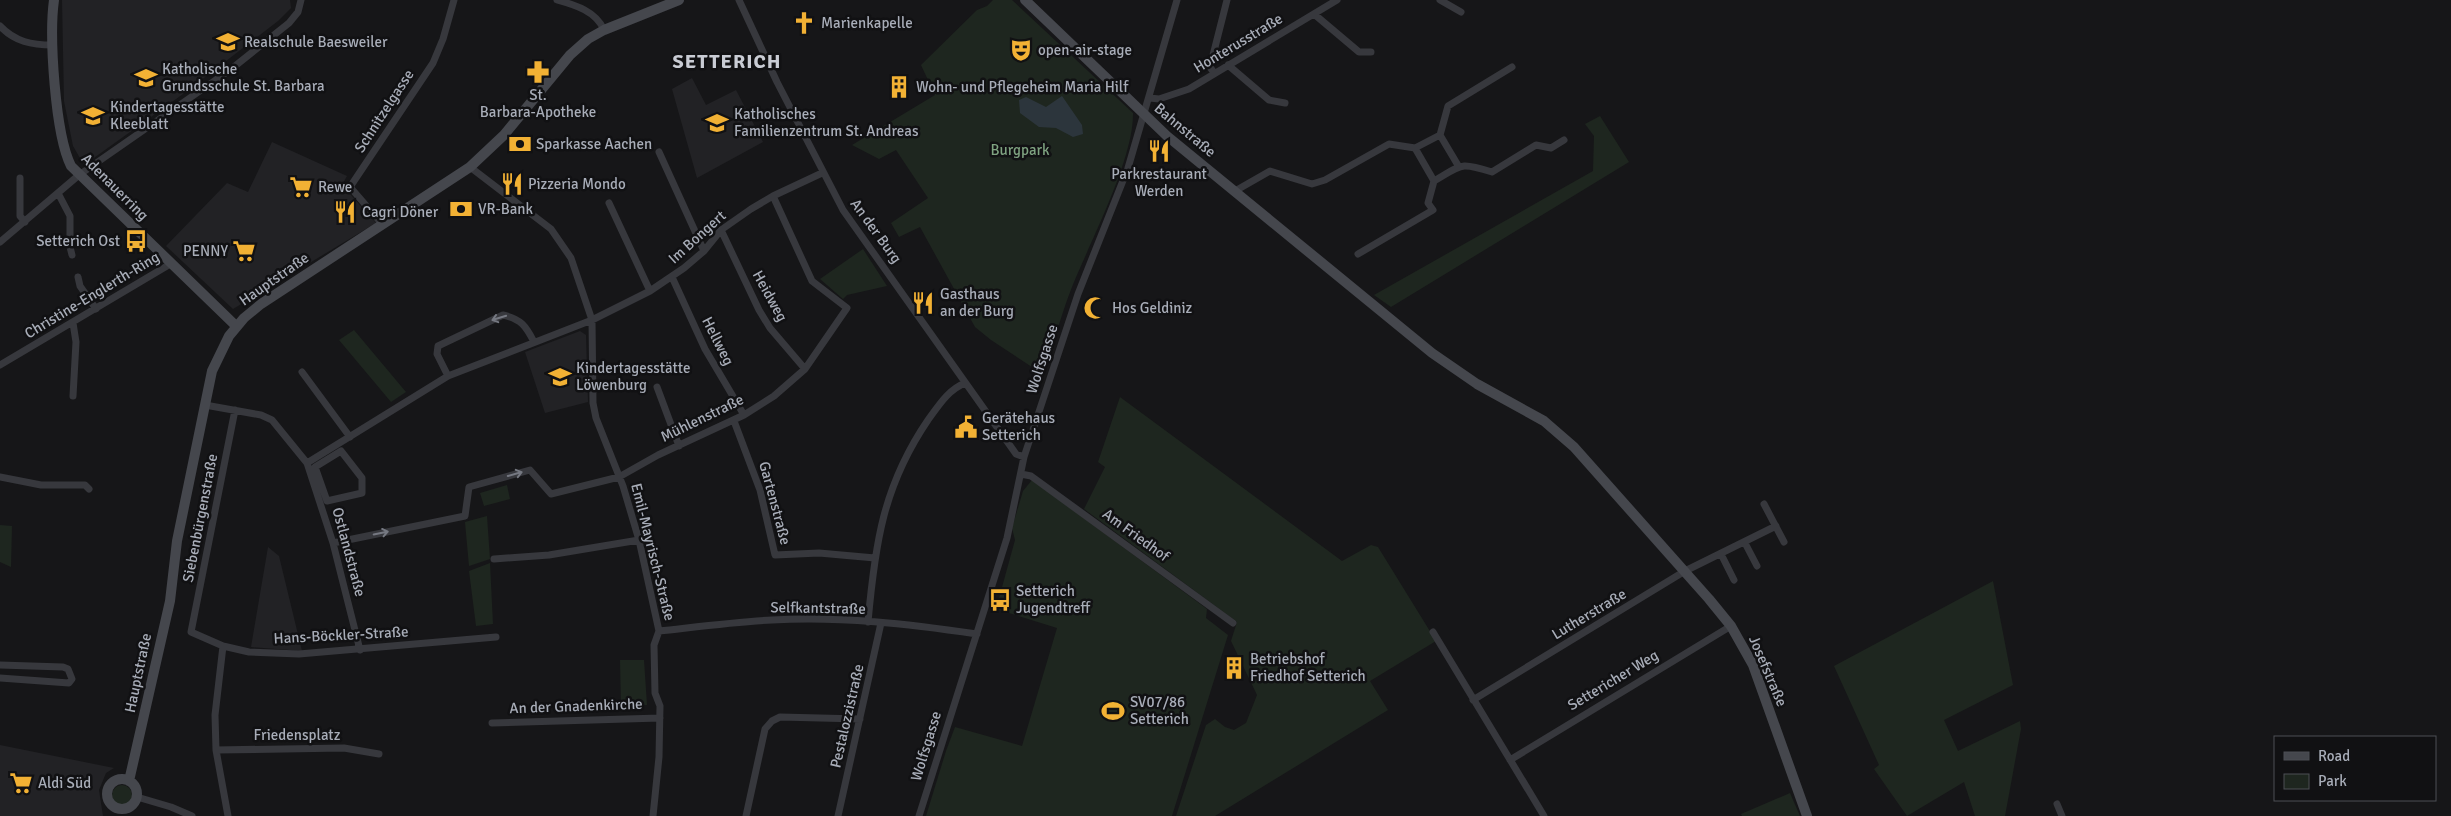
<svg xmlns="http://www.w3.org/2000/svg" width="2451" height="816" font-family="Signika,sans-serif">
	<rect width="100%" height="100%" fill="#161618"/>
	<!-- built -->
	<path fill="#222225" d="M62 0H290L291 8 278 21 183 94 84 165 73 146 64 101Z
		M692 78 706 105 736 90 763 142 697 178 672 89Z
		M272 142 347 176 342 185 376 223 233 309 166 246 227 183 248 192Z
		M580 331 586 335 588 402 545 413 525 352Z
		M268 547 279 556 302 651 251 647Z
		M0 745 114 768 106 773 99 790 103 816H0Z"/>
	<!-- green -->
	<path fill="#1e261f" d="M993 0H1012L1133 113C1134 159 1090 242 1072 287 1061 315 1053 345 1044 375L991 340 975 327 920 227 899 237 891 223 928 198 896 150 879 159 852 145 935 95 921 65 977 10 987 6Z
		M1600 116 1629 162 1391 307 1374 295 1593 171 1594 136 1585 124Z
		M863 249 887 286 847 295 843 299 820 279Z
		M354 330 406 392 391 402 339 340Z
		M1120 397 1342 561 1371 545 1378 547 1436 641 1370 681 1388 710 1215 816H1176L1206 725 1215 719 1225 727 1234 730 1246 723 1257 695 1231 641 1237 622 1084 509 1105 467 1098 462Z
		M1032 480 1207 609 1206 618 1228 635 1172 816H926L946 751 955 727 1022 746 1057 628 996 609 1015 540 1012 528 1023 491Z
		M507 485 510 499 484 506 480 493Z
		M487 516 490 559 469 566 465 522Z
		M0 525 12 526 11 567 0 562Z
		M490 563 493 624 476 626 469 571Z
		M1993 581 2013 685 1944 720 1958 751 2020 721 2021 729 2005 816H1975L1964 782 1907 816 1874 769 1879 765 1834 666Z
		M620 660H644L647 705 621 707Z
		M112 795a10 10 0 1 1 20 0a10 10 0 1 1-20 0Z
		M1790 793 1800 816H1742L1741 814Z"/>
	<!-- water -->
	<path fill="#2c353c" d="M1026 97 1046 107 1062 96 1082 125 1083 134 1073 137 1056 128 1039 127 1020 113 1019 100Z"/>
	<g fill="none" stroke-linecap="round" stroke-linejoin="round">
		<!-- street -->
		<path stroke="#37383d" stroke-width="7" d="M557 0C575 5 596 11 604 30
			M739 0 777 82 843 210 1016 454 1024 457
			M1440 0 1461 12
			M1314 14 1359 52H1371
			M0 26C15 42 32 45 53 45
			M1228 65 1269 100 1285 103
			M1214 73 1210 67 1227 0
			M1150 98 1159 99 1189 89 1337 0
			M1440 135 1459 167
			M1415 148 1434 181
			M659 152 704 251
			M470 167 551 229 571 258 592 320 593 403 596 418 623 486 639 540 659 631 654 645 655 693 660 706 659 757 653 816
			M20 178V216L25 222
			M1235 191 1270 171 1312 184 1325 180 1389 144 1415 148 1440 135 1448 106 1512 67
			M58 193 70 216V247L72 255
			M609 203 650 291
			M383 225 350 187 433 63 443 39 454 0
			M721 230 759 310 770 328 805 369
			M0 242 79 175 230 70 289 23 298 12 301 0
			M1358 254 1433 210 1428 203 1434 181C1463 164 1460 162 1492 172L1536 145 1551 148 1564 140
			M78 277 80 286 96 309
			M672 277 705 349 744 415
			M73 323 76 342 73 396
			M0 365 172 263
			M302 372 350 437
			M448 376 437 354 438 346 503 315C521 319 526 326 534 342
			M657 387 679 446
			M205 405 261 415 272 420 307 463 333 543 360 650
			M235 410 191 632 223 646 249 652 299 654 496 637
			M734 421 760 490 775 555 819 553 875 558
			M341 451 362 478V493L327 501 315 467Z
			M307 463 448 376 592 320 650 291 684 268 704 251 721 230 751 209 773 196 822 173
			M1021 474 1031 476 1233 623
			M0 477 41 485H85L89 489
			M1764 504 1784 542
			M333 543 465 516 469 487 530 470 551 494 619 477 658 455 744 415 774 396 805 369 847 308 812 281 773 196
			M1745 543 1757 566
			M1721 554 1734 580
			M494 559 549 555 639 540
			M868 622C875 544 883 486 928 420 939 405 948 390 965 383
			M659 631C696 627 734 622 772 620 840 616 909 624 977 634
			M1433 632 1544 816
			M223 646 215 715 216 750 228 816
			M0 665 63 667 68 669 72 679 69 683 0 678
			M1473 700 1685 571 1776 526
			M492 723 660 718
			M216 750 344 748 379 754
			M1510 760 1731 626
			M137 797 171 807 192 816
			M2057 804 2062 816
			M746 816 765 729 772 721 780 717 860 719
			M838 816 881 623
			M919 816 1007 538 1024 457 1078 294 1128 168 1177 0"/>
		<!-- secondary -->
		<path stroke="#45474d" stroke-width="10" d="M54 0C49 36 55 134 71 166L236 326
			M1025 0 1167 136 1432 353 1477 384 1544 421 1574 447 1709 599 1731 626 1753 665 1807 816
			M107 794a15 15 0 1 1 30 0a15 15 0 1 1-30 0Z
			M129 781 170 601 177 541 212 371 229 336 244 318 261 304 470 167 504 135 570 55 588 39 604 30 679 0"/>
	</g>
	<!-- one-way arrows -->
	<defs><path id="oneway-shaft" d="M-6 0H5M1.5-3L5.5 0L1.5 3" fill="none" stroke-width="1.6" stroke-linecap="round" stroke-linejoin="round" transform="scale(1.25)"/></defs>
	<g stroke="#757881">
		<use href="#oneway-shaft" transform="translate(499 318) rotate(163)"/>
		<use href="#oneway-shaft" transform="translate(515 474) rotate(-16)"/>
		<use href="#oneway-shaft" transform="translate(381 533) rotate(-11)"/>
	</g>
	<!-- icons -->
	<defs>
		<symbol id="church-bare" viewBox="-9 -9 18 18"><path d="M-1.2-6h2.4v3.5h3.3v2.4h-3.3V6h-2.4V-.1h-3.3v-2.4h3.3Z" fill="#f2b134" stroke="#111113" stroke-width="2.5" paint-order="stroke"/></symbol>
		<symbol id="school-bare" viewBox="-9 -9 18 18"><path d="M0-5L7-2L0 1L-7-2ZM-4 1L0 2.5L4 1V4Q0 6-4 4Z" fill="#f2b134" stroke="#111113" stroke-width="2.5" paint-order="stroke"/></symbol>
		<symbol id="theatre-bare" viewBox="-9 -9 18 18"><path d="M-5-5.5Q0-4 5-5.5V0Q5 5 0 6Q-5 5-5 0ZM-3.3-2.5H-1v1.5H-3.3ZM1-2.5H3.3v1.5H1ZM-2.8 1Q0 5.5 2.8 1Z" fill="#f2b134" stroke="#111113" stroke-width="2.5" paint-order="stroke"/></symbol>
		<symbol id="pharmacy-bare" viewBox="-9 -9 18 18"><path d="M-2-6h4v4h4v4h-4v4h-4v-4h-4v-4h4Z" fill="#f2b134" stroke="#111113" stroke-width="2.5" paint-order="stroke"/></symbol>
		<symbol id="building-bare" viewBox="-9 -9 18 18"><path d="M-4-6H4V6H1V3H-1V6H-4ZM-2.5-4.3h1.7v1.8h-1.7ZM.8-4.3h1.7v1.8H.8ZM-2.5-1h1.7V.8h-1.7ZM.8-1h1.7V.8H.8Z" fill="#f2b134" stroke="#111113" stroke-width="2.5" paint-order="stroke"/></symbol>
		<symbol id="bank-bare" viewBox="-9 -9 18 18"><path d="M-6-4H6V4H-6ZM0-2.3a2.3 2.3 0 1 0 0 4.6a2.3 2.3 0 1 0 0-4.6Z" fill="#f2b134" stroke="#111113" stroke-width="2.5" paint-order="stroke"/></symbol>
		<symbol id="restaurant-bare" viewBox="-9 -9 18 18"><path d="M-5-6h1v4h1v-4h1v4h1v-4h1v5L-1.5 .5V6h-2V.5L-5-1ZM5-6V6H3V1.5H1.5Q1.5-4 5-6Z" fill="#f2b134" stroke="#111113" stroke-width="2.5" paint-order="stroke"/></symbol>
		<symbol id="supermarket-bare" viewBox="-9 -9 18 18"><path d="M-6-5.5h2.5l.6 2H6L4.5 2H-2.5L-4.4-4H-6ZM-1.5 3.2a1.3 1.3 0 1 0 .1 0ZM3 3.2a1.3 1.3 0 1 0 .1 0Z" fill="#f2b134" stroke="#111113" stroke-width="2.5" paint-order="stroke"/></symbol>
		<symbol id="bus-bare" viewBox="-9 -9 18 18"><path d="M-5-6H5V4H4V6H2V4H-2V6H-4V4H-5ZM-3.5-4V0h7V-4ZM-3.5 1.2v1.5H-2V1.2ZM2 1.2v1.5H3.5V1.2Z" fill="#f2b134" stroke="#111113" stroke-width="2.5" paint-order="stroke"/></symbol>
		<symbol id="mosque-bare" viewBox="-9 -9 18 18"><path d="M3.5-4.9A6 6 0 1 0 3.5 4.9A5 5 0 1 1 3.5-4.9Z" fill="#f2b134" stroke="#111113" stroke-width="2.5" paint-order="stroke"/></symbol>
		<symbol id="civic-bare" viewBox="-9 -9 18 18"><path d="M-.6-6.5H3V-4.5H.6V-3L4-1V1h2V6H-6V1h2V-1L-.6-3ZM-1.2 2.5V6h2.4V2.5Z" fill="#f2b134" stroke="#111113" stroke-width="2.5" paint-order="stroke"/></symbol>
		<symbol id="stadium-bare" viewBox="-9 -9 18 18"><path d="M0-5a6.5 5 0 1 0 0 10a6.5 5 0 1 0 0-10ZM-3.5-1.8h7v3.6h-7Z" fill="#f2b134" stroke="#111113" stroke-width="2.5" paint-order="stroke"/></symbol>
	</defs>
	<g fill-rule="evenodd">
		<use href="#church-bare" x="788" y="7" width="32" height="32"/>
		<use href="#school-bare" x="212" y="26" width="32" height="32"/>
		<use href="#theatre-bare" x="1005" y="34" width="32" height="32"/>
		<use href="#pharmacy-bare" x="522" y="56" width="32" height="32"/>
		<use href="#school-bare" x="130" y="62" width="32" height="32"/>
		<use href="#building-bare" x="883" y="71" width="32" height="32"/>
		<use href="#school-bare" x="77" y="100" width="32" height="32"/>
		<use href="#school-bare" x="701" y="107" width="32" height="32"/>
		<use href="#bank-bare" x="504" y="128" width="32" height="32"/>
		<use href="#restaurant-bare" x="1143" y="135" width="32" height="32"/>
		<use href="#restaurant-bare" x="496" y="168" width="32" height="32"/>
		<use href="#supermarket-bare" x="285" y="171" width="32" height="32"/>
		<use href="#bank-bare" x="445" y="193" width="32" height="32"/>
		<use href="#restaurant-bare" x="329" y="196" width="32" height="32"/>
		<use href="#bus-bare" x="120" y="225" width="32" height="32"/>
		<use href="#supermarket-bare" x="228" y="235" width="32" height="32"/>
		<use href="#restaurant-bare" x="907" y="287" width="32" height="32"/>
		<use href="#mosque-bare" x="1079" y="292" width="32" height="32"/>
		<use href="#school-bare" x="544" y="361" width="32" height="32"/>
		<use href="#civic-bare" x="950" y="411" width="32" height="32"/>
		<use href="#bus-bare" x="984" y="584" width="32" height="32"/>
		<use href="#building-bare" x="1218" y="652" width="32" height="32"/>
		<use href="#stadium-bare" x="1097" y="695" width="32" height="32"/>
		<use href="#supermarket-bare" x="5" y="767" width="32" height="32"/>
	</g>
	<g text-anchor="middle" stroke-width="5" stroke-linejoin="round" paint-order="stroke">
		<!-- poi labels -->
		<g font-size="15" fill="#a8adb8" stroke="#111113" text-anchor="start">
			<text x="821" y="28">Marienkapelle</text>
			<text x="244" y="47">Realschule Baesweiler</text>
			<text x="1038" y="55">open-air-stage</text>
			<text x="162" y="74">Katholische<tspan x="162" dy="17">Grundsschule St. Barbara</tspan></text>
			<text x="916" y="92">Wohn- und Pflegeheim Maria Hilf</text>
			<text x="538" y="100" text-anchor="middle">St.<tspan x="538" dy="17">Barbara-Apotheke</tspan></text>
			<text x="110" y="112">Kindertagesstätte<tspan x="110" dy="17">Kleeblatt</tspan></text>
			<text x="734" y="119">Katholisches<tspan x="734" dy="17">Familienzentrum St. Andreas</tspan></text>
			<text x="536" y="149">Sparkasse Aachen</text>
			<text x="1159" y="179" text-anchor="middle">Parkrestaurant<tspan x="1159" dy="17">Werden</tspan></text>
			<text x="528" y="189">Pizzeria Mondo</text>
			<text x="318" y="192">Rewe</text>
			<text x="478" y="214">VR-Bank</text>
			<text x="362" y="217">Cagri Döner</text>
			<text x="120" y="246" text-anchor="end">Setterich Ost</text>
			<text x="228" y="256" text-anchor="end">PENNY</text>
			<text x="940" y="299">Gasthaus<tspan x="940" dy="17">an der Burg</tspan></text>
			<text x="1112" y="313">Hos Geldiniz</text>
			<text x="576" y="373">Kindertagesstätte<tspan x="576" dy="17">Löwenburg</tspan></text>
			<text x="982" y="423">Gerätehaus<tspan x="982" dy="17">Setterich</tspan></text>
			<text x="1016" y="596">Setterich<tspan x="1016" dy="17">Jugendtreff</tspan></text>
			<text x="1250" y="664">Betriebshof<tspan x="1250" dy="17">Friedhof Setterich</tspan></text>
			<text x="1130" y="707">SV07/86<tspan x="1130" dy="17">Setterich</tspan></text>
			<text x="38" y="788">Aldi Süd</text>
		</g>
		<!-- street labels -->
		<g font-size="15" fill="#a8adb8" stroke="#111113">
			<text transform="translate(1238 43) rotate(-31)" y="5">Honterusstraße</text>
			<text transform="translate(384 111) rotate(-57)" y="5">Schnitzelgasse</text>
			<text transform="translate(1185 130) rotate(40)" y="5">Bahnstraße</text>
			<text transform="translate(115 187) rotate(45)" y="5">Adenauerring</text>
			<text transform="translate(876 231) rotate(54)" y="5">An der Burg</text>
			<text transform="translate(697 237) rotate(-42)" y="5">Im Bongert</text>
			<text transform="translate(274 279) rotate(-35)" y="5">Hauptstraße</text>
			<text transform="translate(92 295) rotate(-31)" y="5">Christine-Englerth-Ring</text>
			<text transform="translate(770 296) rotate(61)" y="5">Heidweg</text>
			<text transform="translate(718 341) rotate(63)" y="5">Hellweg</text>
			<text transform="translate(1042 359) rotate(-72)" y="5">Wolfsgasse</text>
			<text transform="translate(702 418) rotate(-26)" y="5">Mühlenstraße</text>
			<text transform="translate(775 503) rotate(75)" y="5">Gartenstraße</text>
			<text transform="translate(200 518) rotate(-79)" y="5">Siebenbürgenstraße</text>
			<text transform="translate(1136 535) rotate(36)" y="5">Am Friedhof</text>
			<text transform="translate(349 552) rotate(75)" y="5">Ostlandstraße</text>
			<text transform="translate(653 552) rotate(76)" y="5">Emil-Mayrisch-Straße</text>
			<text transform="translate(818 608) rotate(1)" y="5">Selfkantstraße</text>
			<text transform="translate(1589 614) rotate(-31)" y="5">Lutherstraße</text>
			<text transform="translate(341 635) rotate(-3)" y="5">Hans-Böckler-Straße</text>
			<text transform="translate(1768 671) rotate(67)" y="5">Josefstraße</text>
			<text transform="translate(138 673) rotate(-78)" y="5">Hauptstraße</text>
			<text transform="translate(1613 680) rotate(-31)" y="5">Settericher Weg</text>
			<text transform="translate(576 706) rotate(-2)" y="5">An der Gnadenkirche</text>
			<text transform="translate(847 716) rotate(-77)" y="5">Pestalozzistraße</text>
			<text x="297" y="740">Friedensplatz</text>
			<text transform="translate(926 746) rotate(-73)" y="5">Wolfsgasse</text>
		</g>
		<!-- park labels -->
		<g font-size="15" fill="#7fa381" stroke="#111113">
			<text x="1020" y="155">Burgpark</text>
		</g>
		<!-- district labels -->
		<g font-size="20" font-weight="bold" letter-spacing="1" fill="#c9ccd4" stroke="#111113">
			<text x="727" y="68">SETTERICH</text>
		</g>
	</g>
	<!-- legend -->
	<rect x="2274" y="736" width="162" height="65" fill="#111113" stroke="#4d4f55"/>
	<rect x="2284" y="752" width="25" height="8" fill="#45474d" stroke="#4d4f55"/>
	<text x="2318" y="761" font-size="15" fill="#a8adb8">Road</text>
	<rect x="2284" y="774" width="25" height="15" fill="#1e261f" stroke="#4d4f55"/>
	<text x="2318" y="786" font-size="15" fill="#a8adb8">Park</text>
</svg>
